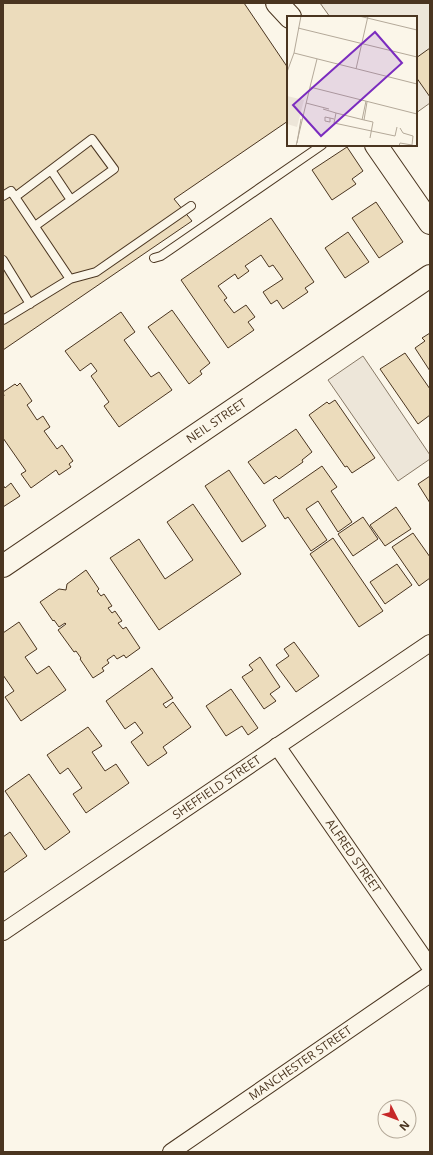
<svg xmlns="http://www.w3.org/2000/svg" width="433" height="1155" font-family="'Open Sans',sans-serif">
	<rect width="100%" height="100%" fill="#fbf6e9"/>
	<!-- park -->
	<path fill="#ede6d9" stroke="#887966" d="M320 3H430V103L416 113V17H330Z
		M363 356 430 455V459L398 481 328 380Z"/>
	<!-- building -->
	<path fill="#ecdcbc" stroke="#4a3520" d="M3 3H244L288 68V121L174 199 192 221 3 350Z
		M430 48V97L416 77V58Z
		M347 147 363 171 352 179 356 184 332 200 312 170Z
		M376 202 403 242 379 258 352 218Z
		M271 218 314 282 305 288 308 292 283 309 277 300 271 304 263 292 283 279 273 265 269 267 261 255 245 266 249 271 238 279 235 274 218 286 227 298 224 300 234 313 246 305 255 317 248 322 254 330 228 348 181 280Z
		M348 232 369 262 345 278 325 248Z
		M172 310 210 363 200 371 202 374 189 384 148 327Z
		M121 312 135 332 124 340 151 377 159 372 172 390 119 427 104 406 109 402 91 376 97 371 91 363 80 371 65 351Z
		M430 333V371L415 348 425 341 422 338Z
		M405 353 430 389V415L418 424 380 369Z
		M20 383 32 401 27 405 37 420 43 416 50 427 44 431 57 449 62 445 73 461 69 464 71 467 59 475 56 470 31 488 21 474 26 471 3 438V397L4 396 3 392 15 384 17 386Z
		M335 400 375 458 352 473 347 466 345 467 309 415 327 402 329 404Z
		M296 429 312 452 302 460 303 462 279 479 276 476 264 484 248 462Z
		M322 466 337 487 331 491 352 522 338 532 318 501 306 509 327 540 311 551 288 517 285 519 273 500Z
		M229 470 266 526 242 542 205 486Z
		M430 476V503L418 484Z
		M11 483 20 496 3 507V485L5 488Z
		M193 504 241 574 159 630 110 558 139 539 165 579 193 560 167 522Z
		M396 507 411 529 385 546 370 525Z
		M363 517 378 539 353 556 338 534Z
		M413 533 430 557V578L419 586 392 547Z
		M333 538 383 611 359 627 310 554Z
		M397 564 412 585 385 604 370 582Z
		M86 570 99 589 97 591 101 596 104 594 112 606 108 608 112 613 115 611 122 621 118 623 123 629 126 627 140 648 126 658 124 655 117 659 114 655 107 660 109 663 102 668 104 671 93 678 80 659 81 658 76 651 74 652 58 630 66 624 65 623 59 627 54 620 53 621 40 602 59 589 66 590 67 584Z
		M19 622 37 649 25 657 37 674 49 666 66 690 21 721 5 697 14 691 3 675V633Z
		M294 642 319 676 296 692 276 665 289 656 284 649Z
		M260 657 280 687 270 694 276 701 264 709 242 677 253 670 249 665Z
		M152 668 173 698 163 704 166 708 173 702 191 727 163 747 167 753 148 766 131 742 143 733 135 722 125 729 106 701Z
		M231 689 258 728 248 735 242 726 226 736 206 706Z
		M88 727 102 746 92 752 105 771 116 764 129 783 86 813 73 794 82 788 68 768 60 774 47 755Z
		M29 774 70 832 45 850 5 791Z
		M10 832 27 856 3 873V837Z"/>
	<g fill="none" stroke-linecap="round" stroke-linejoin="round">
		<defs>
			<path id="service" d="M3 196 11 191 70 279 3 320
				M15 197 51 170
				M35 226 114 169 92 139 51 170 71 200
				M154 258 161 256 322 145
				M3 260 30 304
				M70 279 96 272 191 206"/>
			<g id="minor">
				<path id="s1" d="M277 746 430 967"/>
				<path id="s2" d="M3 932 430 643"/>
				<path id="s3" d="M171 1152 430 974"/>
			</g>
			<g id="secondary">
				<path d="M277 3 290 17"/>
				<path d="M376 145 430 223"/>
				<path id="s4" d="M3 566 430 276"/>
			</g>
		</defs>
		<!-- service casing -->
		<use href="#service" stroke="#4a3520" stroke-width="10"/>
		<!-- minor casing -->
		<use href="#minor" stroke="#4a3520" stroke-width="18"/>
		<!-- secondary casing -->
		<use href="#secondary" stroke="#4a3520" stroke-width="24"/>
		<!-- service -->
		<use href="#service" stroke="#fbf6e9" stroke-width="8"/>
		<!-- minor -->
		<use href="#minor" stroke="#fbf6e9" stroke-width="16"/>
		<!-- secondary -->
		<use href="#secondary" stroke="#fbf6e9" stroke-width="22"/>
	</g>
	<g text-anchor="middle" stroke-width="3" stroke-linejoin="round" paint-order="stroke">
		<!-- street labels -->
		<g font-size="12" fill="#4a3520" stroke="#fbf6e9">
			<text dy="4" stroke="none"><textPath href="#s4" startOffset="258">NEIL STREET</textPath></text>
			<text dy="4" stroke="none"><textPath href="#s2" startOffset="258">SHEFFIELD STREET</textPath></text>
			<text dy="4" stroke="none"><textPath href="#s1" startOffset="134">ALFRED STREET</textPath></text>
			<text dy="4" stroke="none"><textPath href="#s3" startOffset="157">MANCHESTER STREET</textPath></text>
		</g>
	</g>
	<!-- overview -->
	<g transform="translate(287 16)">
		<rect width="130" height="130" fill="#fbf6e9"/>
		<path d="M0 80 17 84 10 111 0 108Z" fill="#ede6d9"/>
		<path fill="none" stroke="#b4a999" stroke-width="1" d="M72 0 130 14M11 12 130 41M7 37 130 68M69 53 81 0M0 56 7 37 14 0M23 71 30 43M80 86 77 104 86 106 83 122M19 87 42 93M36 93 49 97M43 102V106L38 105V101L43 102 47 103M75 104 79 85M77 104 49 97 47 107 108 120 110 111M10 127 14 103M9 130 23 71 130 98M112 130 113 127 125 129 126 120 116 117 113 112"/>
		<path fill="#7b2cbf" fill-opacity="0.15" stroke="#7b2cbf" stroke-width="2" d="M88 16 115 47 34 120 6 89Z"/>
		<rect width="130" height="130" fill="none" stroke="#4a3520" stroke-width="2"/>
	</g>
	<!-- border -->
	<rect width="433" height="1155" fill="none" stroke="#4a3520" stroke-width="8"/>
	<!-- north arrow -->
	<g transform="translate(397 1119) rotate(132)"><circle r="19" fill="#fbf6e9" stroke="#b4a999"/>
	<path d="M0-3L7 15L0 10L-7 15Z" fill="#c62828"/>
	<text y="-6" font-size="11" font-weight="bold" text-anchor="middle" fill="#4a3520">N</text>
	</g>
</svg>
